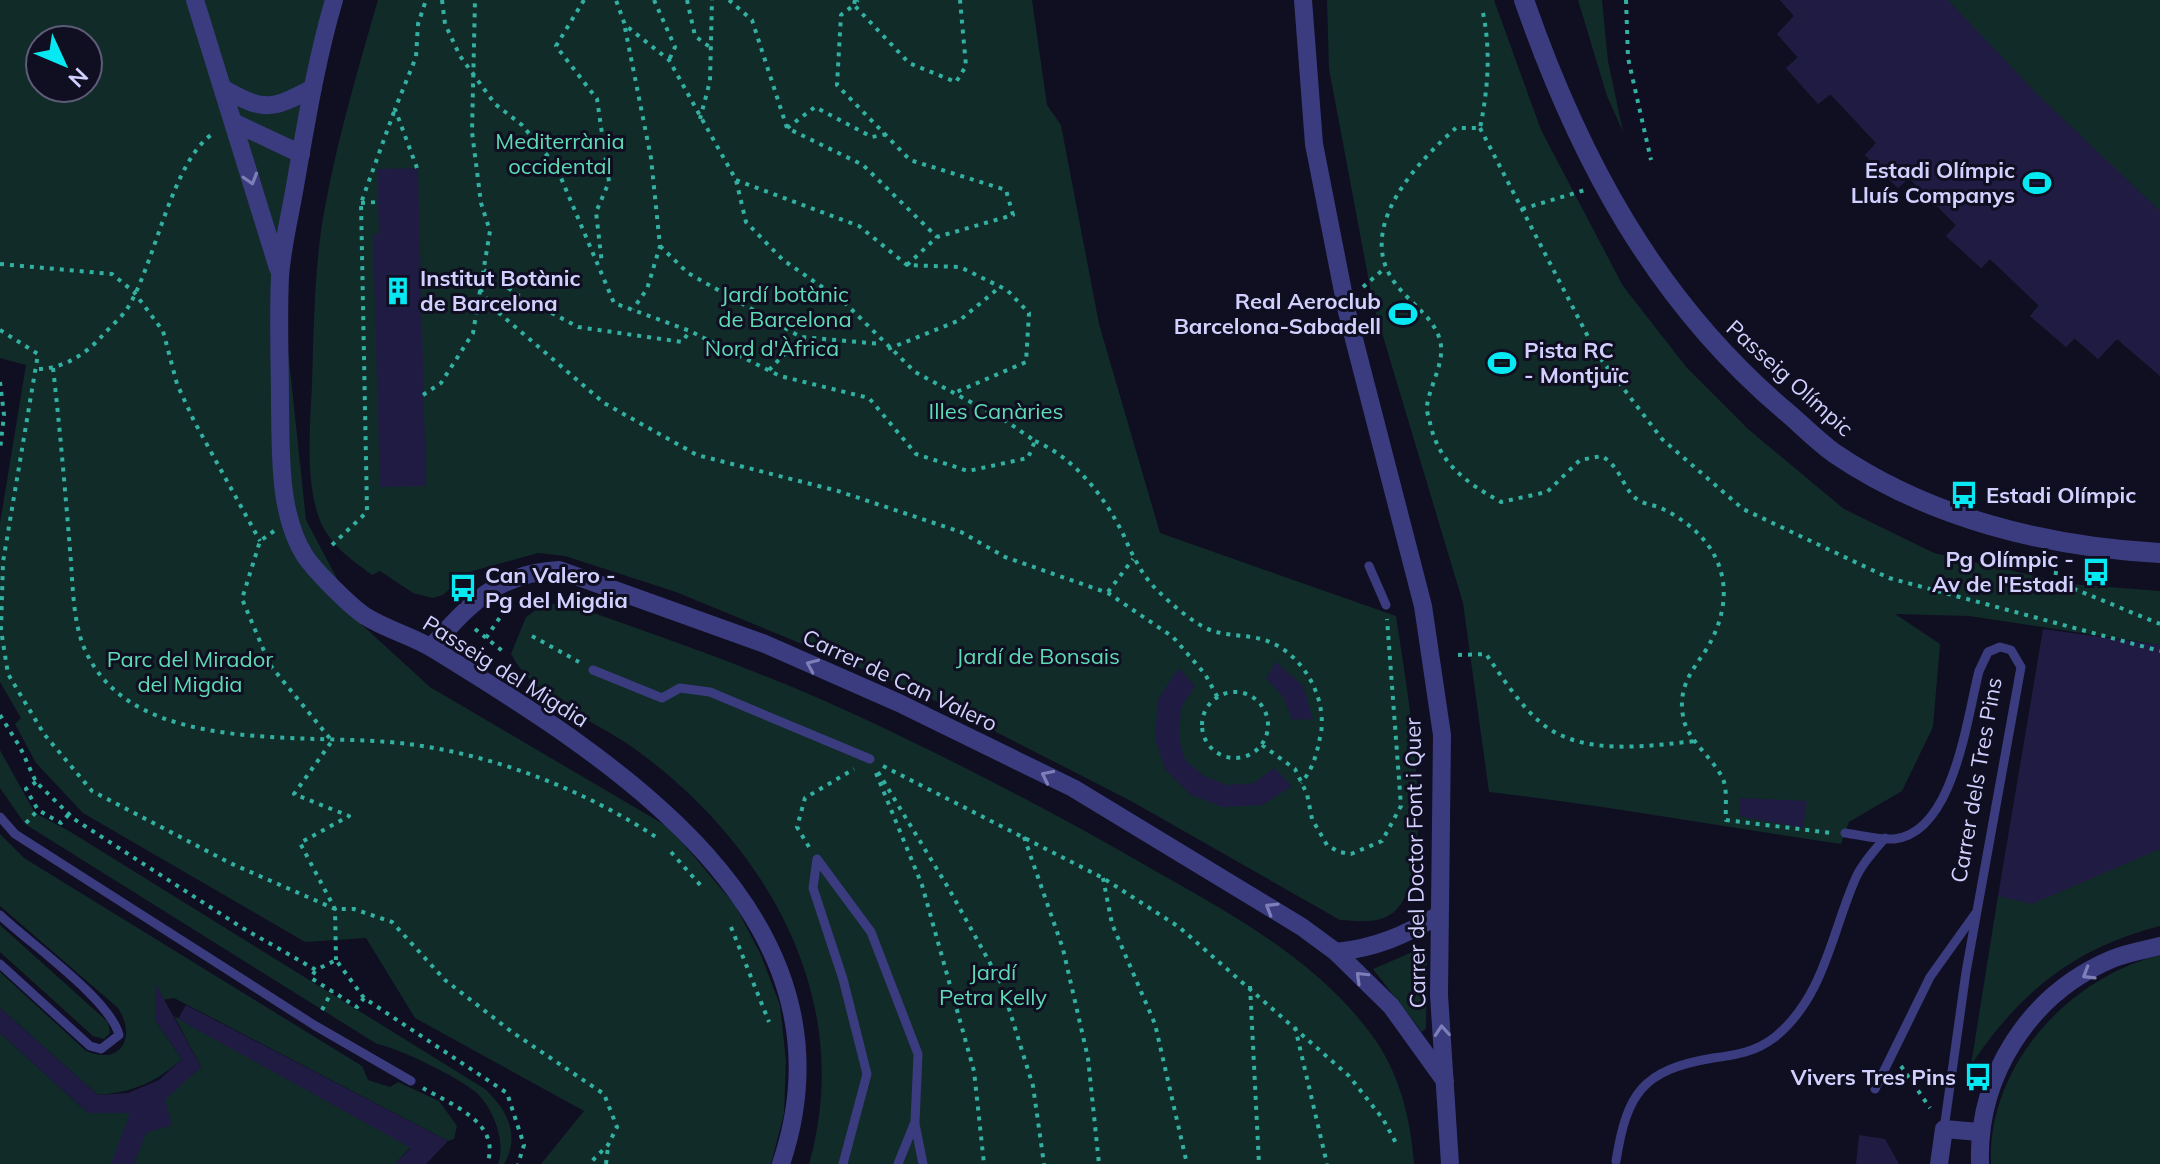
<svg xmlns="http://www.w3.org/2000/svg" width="2160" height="1164" font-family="Mulish,sans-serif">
	<rect width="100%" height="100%" fill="#100e21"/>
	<!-- green -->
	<path fill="#112b29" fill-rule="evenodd" d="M0 0H334L280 275 306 520 361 624 430 687 670 828 735 905 761 955 780 1005 786 1061 784 1114 771 1164H541L584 1111 415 1018 366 938 305 942 83 813 36 763 15 724 21 718 0 682V523L26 365 0 358ZM40 40H88V88H40Z
		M378 0H1032L1047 105 1061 125 1099 324 1160 533 1396 616C1405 679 1440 862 1397 909 1382 925 1360 921 1340 920L1131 801 918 692 676 592 565 556 538 553 469 572 443 595 433 598 413 593 380 571 372 575C351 559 329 545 319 518 305 478 310 426 312 384 314 326 314 265 325 207 338 137 358 69 378 0Z
		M1327 0H1494L1541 130 1623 286 1687 368 1748 429 1844 509 1934 553 2071 584 2160 591V645L1969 616 1895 614 1940 644 1933 727 1902 791 1849 822 1841 844C1724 827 1607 806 1489 792L1463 603 1373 303 1329 69Z
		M1578 0H1602L1608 61 1623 132 1607 96Z
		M1780 0H2160V376L2117 339 2098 359 2075 338 2066 347 2030 316 2039 305 1990 259 1981 268 1946 236 1956 225 1909 178 1898 188 1865 155 1876 143 1831 94 1818 104 1786 68 1798 57 1777 34 1794 16Z
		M544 604H568C665 638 763 672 856 715 955 761 1051 811 1145 865 1227 912 1314 957 1371 1034 1399 1071 1411 1119 1414 1164H809C856 999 767 845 635 749 593 719 536 701 511 654L526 617Z
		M0 750 35 813 69 831 485 1089C507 1110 521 1135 504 1164H498C506 1143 494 1110 478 1094 462 1079 399 1048 377 1044L25 824 0 788Z
		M0 834 24 858 362 1066 368 1080 390 1087 398 1082 439 1101 457 1126 454 1139 448 1141 174 998 162 1000 155 1007V1020L182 1059C155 1083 133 1092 98 1095L0 1008V972L86 1051C121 1066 137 1037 118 1008L0 906Z
		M2160 849V926C2074 948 2020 992 1971 1065L1998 896Z
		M0 925 108 1022 110 1033 104 1039 93 1036 0 952Z
		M1424 947 1427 950 1426 1028 1422 1032 1373 969Z
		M2160 955V1164H1991C1987 1066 2068 978 2160 955Z
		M174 1016 411 1147 395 1164H0V1033L88 1113C138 1113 164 1100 201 1067Z"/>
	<!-- building -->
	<path fill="#201b42" d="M1780 0H1948L2037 94 2160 211V376L2117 339 2098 359 2074 338 2066 347 2030 316 2039 306 1990 259 1981 268 1946 236 1956 225 1909 178 1898 188 1865 155 1876 143 1830 94 1818 104 1786 68 1798 58 1777 34 1794 16Z
		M418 168 426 486 380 487 373 234H379L377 169Z
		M2043 629 2160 645V849L2032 904 1998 896Z
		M1276 662 1303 686 1313 719 1292 720 1284 698 1266 678Z
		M1179 668 1195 686 1181 708 1179 737 1185 760 1204 776 1227 785 1254 783 1274 768 1292 786 1262 805 1223 807 1191 795 1165 769 1155 738 1158 699Z
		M1740 798 1807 801 1803 828 1739 816Z
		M155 983 201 1067 165 1100 172 1125 146 1133 134 1164H111L130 1113H88L0 1033V1008L98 1095 128 1093 159 1080 182 1059 155 1020Z
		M186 1005 448 1141 426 1164H395L411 1148 178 1019Z
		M1859 1135 1885 1139 1899 1164H1856Z"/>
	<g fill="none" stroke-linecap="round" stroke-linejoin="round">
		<!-- path -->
		<path stroke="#32b0a1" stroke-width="4" stroke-dasharray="4 6" stroke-linecap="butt" d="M442 0 445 24 460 56 495 104 522 125 556 166 614 303 690 331 780 376 869 398 916 454 968 471 1028 458 1035 441 1006 421 915 372 844 302 783 260 746 222 736 180 669 60 625 25 616 0
			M584 0 556 46 597 99 609 182 596 212 602 264
			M654 0 675 47 669 60
			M687 0 695 36 711 48
			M729 0 752 20 787 128 863 165 937 237
			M855 0 854 5 858 0
			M1626 0 1628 58 1651 160
			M1483 13C1491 52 1488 89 1480 128H1456C1417 162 1354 229 1395 283 1410 304 1438 319 1441 346 1443 366 1429 388 1427 406 1426 410 1429 418 1430 423 1439 464 1467 483 1501 502L1547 492 1580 460 1602 456C1623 469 1623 492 1640 501 1647 505 1656 505 1663 509 1723 539 1741 592 1706 650 1691 672 1678 688 1683 716 1686 739 1712 757 1722 777 1728 788 1725 807 1726 820L1831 833
			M625 28 651 158 660 246 647 289 633 309
			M700 119 710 81 712 0
			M787 128 815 107 872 137 887 134
			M1480 128 1597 354 1662 439 1743 509 1889 578 2160 651
			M417 168 395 109 416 57 418 24 426 0
			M736 180 859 226 907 265 960 267 1007 290 1029 313 1026 362 954 393
			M361 203 377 202
			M1522 209 1585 190
			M660 246 688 273 801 337 881 344
			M0 264 112 274 134 292 163 331 177 384 194 421 260 541
			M907 265 937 237 1013 215 1006 190 910 160 837 85 841 15 854 5 909 63 956 82 966 66 960 0
			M484 270 518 295 578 327 682 342 690 331
			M1363 287 1385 268
			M480 289 492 307 604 403 697 455 838 491 961 532 1005 557 1108 593 1173 637 1205 674 1218 698
			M0 330 38 354 3 562 1 630 8 674 44 734 92 791 230 863 335 909H354L392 922 445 980 512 1032 604 1094 617 1127 608 1145 589 1164
			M888 349 960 320 1000 287
			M53 368C60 429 65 489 70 550 73 581 72 623 86 652 136 759 311 731 408 744 495 755 584 790 656 837
			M39 369C64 368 86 354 102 336 110 327 121 318 127 309 155 265 172 159 214 133
			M769 370 801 337
			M0 382 4 415 0 450
			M423 395 441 383 473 333 490 231 481 203 472 132 475 0
			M1035 441C1075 458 1105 497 1124 536 1133 557 1143 577 1159 592 1172 605 1197 626 1213 631 1229 636 1246 635 1261 639 1300 649 1327 695 1321 733 1317 752 1314 768 1301 783
			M274 531 260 541 242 599 270 665 332 741 294 794 349 816 300 843 335 909 336 960
			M332 545 367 512 361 203 395 109
			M2057 561 2055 581 2160 624
			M1108 592 1133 559
			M475 629 505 653
			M532 636 579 662
			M486 638 507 607
			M1458 655 1486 654C1502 677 1519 704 1540 722 1581 757 1647 746 1696 741
			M1202 725a33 33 0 1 1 66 0a33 33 0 1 1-66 0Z
			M0 715 20 747 36 782 74 819 241 927 316 970 336 960 364 998 507 1093 524 1145 518 1164
			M1262 745 1295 769 1307 794 1312 819 1327 845 1339 852 1351 854 1382 841 1401 806 1387 619
			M883 766 1103 878 1179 927 1349 1076 1383 1119 1396 1143
			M878 772 949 889 1001 983 1033 1086 1044 1164
			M876 773 922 885 974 1071 984 1164
			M36 782 26 789 38 810 61 823 69 814
			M26 823 38 810
			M1024 837 1063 949 1088 1058 1099 1164
			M809 847 797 827 805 798 854 769
			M671 852 702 887
			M1103 878 1112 924 1155 1024 1187 1164
			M731 927 769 1022
			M315 971 311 978 357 1007 364 998
			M1250 986 1259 1164
			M322 1010 332 991
			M1295 1027 1327 1164
			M1901 1066 1930 1108
			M423 1088C452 1105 502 1123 487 1164
			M606 1164 608 1147"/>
		<!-- service -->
		<path stroke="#3a3c7f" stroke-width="9" d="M1369 566 1386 605
			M593 670 662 698 680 688 710 692 870 759
			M0 817 15 834 314 1025 411 1081
			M1845 833C1860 835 1879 840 1894 839 1954 833 1967 717 1979 671L1988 652 2000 647 2011 650 2021 667 1966 972 1944 1129
			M0 915C29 943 110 999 119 1035L101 1049 90 1046 0 964
			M1875 1089 1930 977 1975 914
			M915 1124 923 1164
			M1616 1161C1627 1093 1642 1070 1713 1058 1736 1055 1756 1052 1775 1037 1823 998 1831 936 1854 882 1860 866 1874 851 1885 838
			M843 1164 867 1074 843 979 813 888 817 859 871 932 918 1054 915 1122 898 1164"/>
		<!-- minor -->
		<path stroke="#3a3c7f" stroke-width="18" d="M195 0 278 268
			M334 0C316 61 306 124 295 186 290 216 282 247 280 277 278 319 280 362 280 404 281 452 278 514 305 556 315 571 350 606 365 616 387 630 413 636 435 650 614 760 865 916 781 1164
			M1303 0 1314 144 1347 312 1423 606 1442 735 1439 995 1450 1164
			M226 90C265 112 273 109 313 88
			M233 122 301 154
			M431 647C470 604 497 573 559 570L765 644 899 703 1073 788 1302 927 1336 952 1391 1006 1445 1081
			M1336 952C1376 948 1405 935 1439 915
			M1939 1164 1944 1129 1979 1132
			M1980 1164C1977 1076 2029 994 2112 959 2127 953 2145 950 2160 946"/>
		<!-- tertiary -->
		<path stroke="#3a3c7f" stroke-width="20" d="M1524 0C1579 158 1654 299 1783 409 1800 423 1816 440 1834 453 1929 518 2047 547 2160 553"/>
	</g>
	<!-- one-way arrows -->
	<defs><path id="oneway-chevron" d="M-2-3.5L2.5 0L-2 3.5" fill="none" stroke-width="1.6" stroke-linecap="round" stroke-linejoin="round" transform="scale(2)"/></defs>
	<g stroke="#7e7fb8">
		<use href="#oneway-chevron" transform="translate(251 179) rotate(73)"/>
		<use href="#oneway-chevron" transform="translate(812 665) rotate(-156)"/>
		<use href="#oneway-chevron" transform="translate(1047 776) rotate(-154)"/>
		<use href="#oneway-chevron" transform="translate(1271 908) rotate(-149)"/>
		<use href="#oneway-chevron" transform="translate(2088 974) rotate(149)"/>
		<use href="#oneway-chevron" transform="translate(1361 977) rotate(-136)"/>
		<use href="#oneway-chevron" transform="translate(1442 1031) rotate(-94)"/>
	</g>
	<!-- icons -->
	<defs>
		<symbol id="stadium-bare" viewBox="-9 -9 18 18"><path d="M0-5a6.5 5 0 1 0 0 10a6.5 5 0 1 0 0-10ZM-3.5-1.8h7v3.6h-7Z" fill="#07e9f2" stroke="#100e21" stroke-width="2.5" paint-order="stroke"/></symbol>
		<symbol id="building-bare" viewBox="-9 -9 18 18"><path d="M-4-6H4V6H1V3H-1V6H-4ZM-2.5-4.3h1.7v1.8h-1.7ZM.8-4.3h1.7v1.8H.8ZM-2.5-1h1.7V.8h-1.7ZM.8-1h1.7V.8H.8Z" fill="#07e9f2" stroke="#100e21" stroke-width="2.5" paint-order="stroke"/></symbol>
		<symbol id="bus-bare" viewBox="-9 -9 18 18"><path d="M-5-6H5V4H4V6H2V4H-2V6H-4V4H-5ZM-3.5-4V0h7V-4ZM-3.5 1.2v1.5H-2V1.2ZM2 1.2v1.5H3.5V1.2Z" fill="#07e9f2" stroke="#100e21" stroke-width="2.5" paint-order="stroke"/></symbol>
	</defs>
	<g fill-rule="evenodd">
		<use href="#stadium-bare" x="2017" y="163" width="40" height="40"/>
		<use href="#building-bare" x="378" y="271" width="40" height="40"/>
		<use href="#stadium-bare" x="1383" y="294" width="40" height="40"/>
		<use href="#stadium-bare" x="1482" y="343" width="40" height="40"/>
		<use href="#bus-bare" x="1944" y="475" width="40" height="40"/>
		<use href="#bus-bare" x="2076" y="552" width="40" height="40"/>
		<use href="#bus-bare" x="443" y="568" width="40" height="40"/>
		<use href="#bus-bare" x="1958" y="1057" width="40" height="40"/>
	</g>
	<g text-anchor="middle" stroke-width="6" stroke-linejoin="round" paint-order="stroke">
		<!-- park labels -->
		<g font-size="22" fill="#5edbb5" stroke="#100e21">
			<text x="560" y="149">Mediterrània<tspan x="560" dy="25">occidental</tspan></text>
			<text x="785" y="302">Jardí botànic<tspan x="785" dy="25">de Barcelona</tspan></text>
			<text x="772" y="356">Nord d'Àfrica</text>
			<text x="996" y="419">Illes Canàries</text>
			<text x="1038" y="664">Jardí de Bonsais</text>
			<text x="190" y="667">Parc del Mirador<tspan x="190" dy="25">del Migdia</tspan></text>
			<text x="993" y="980">Jardí<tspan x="993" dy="25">Petra Kelly</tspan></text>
		</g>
		<!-- poi labels -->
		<g font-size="22" font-weight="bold" fill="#d2d0fe" stroke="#100e21" text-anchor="end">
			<text x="2015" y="178">Estadi Olímpic<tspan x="2015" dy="25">Lluís Companys</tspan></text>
			<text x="420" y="286" text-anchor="start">Institut Botànic<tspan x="420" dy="25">de Barcelona</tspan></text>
			<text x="1381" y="309">Real Aeroclub<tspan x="1381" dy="25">Barcelona-Sabadell</tspan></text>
			<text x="1524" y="358" text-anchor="start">Pista RC<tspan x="1524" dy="25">- Montjuïc</tspan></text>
			<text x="1986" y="503" text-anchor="start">Estadi Olímpic</text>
			<text x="2074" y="567">Pg Olímpic -<tspan x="2074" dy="25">Av de l'Estadi</tspan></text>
			<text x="485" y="583" text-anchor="start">Can Valero -<tspan x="485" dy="25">Pg del Migdia</tspan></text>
			<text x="1956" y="1085">Vivers Tres Pins</text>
		</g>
		<!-- street labels -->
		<g font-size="22" fill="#d2d0fe" stroke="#100e21">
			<text transform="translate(1790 378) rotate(42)" y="8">Passeig Olímpic</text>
			<text transform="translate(506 671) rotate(32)" y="8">Passeig del Migdia</text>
			<text transform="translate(900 680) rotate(25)" y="8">Carrer de Can Valero</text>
			<text transform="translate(1976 780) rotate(-80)" y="8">Carrer dels Tres Pins</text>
			<text transform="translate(1415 863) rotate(-91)" y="8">Carrer del Doctor Font i Quer</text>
		</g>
	</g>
	<!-- north arrow -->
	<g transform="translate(64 64) rotate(134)"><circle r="38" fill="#100e21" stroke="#5e5c79" stroke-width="2"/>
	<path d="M0-6L14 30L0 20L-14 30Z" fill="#07e9f2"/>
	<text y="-12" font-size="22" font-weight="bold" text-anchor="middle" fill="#d2d0fe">N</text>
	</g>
</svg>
